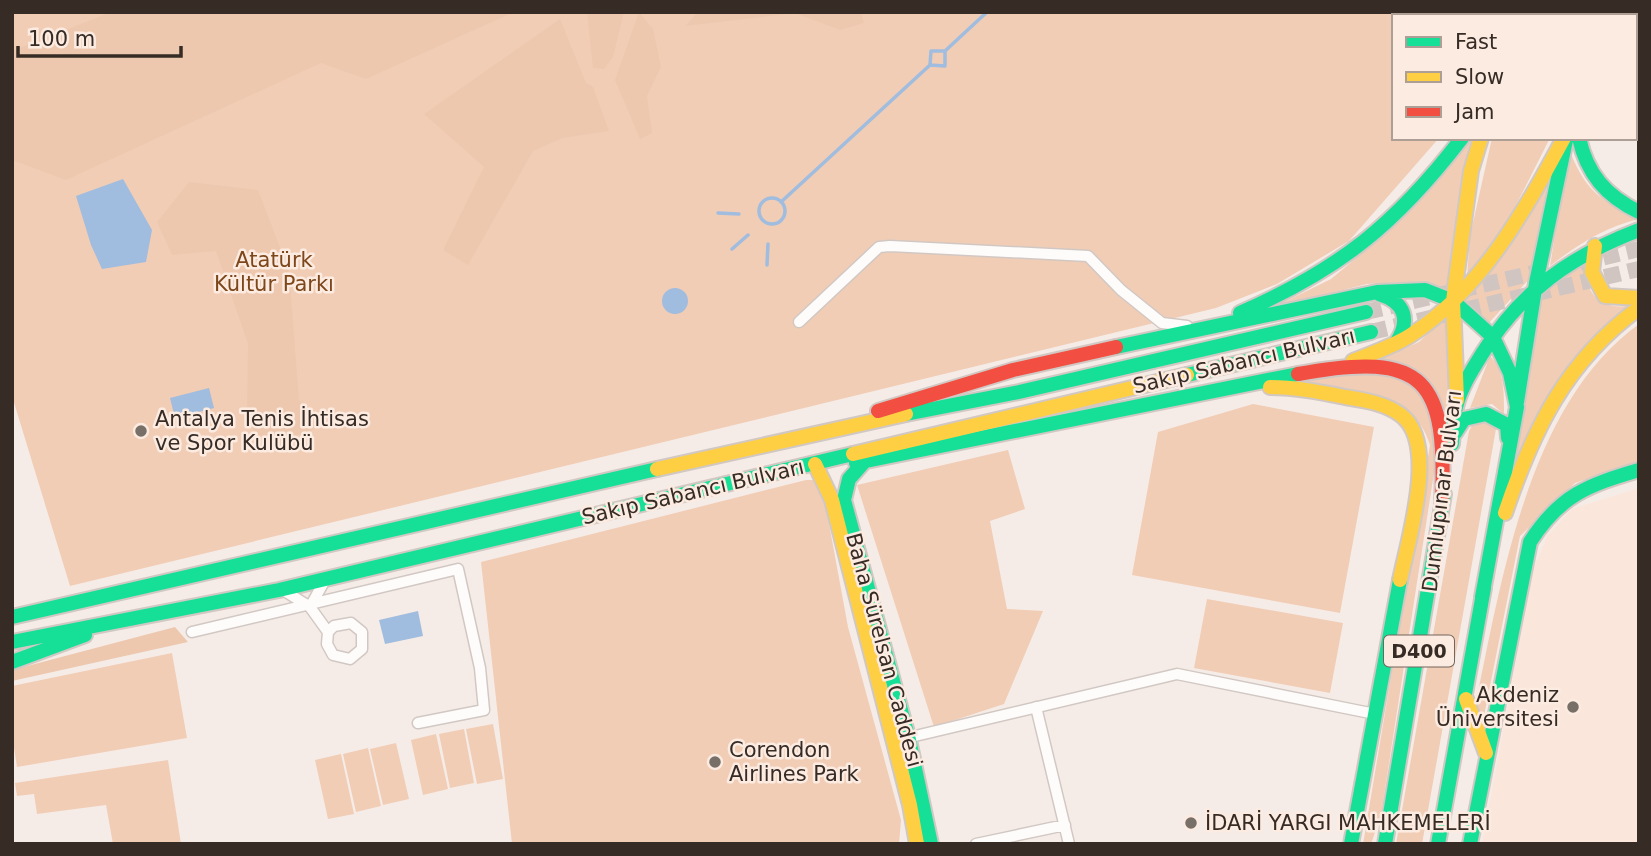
<svg xmlns="http://www.w3.org/2000/svg" width="1651" height="856" font-family="'DejaVu Sans',sans-serif">
	<rect width="100%" height="100%" fill="#f6ece7"/>
	<!-- built -->
	<path fill="#fae6da" d="M1639 488V844H1482L1533 570 1548 535 1572 509Z"/>
	<!-- green -->
	<path fill="#f1cdb6" d="M12 12H1507L1506 16H1394V138H1439L1349 241 1277 284 1216 308 70 586 12 396Z
		M1468 138H1474L1461 190 1449 290 1409 282 1367 284 1272 308 1331 279 1391 229Z
		M1492 138H1550L1507 223 1467 277 1470 236Z
		M1569 149C1584 188 1600 203 1639 216V219C1603 228 1579 244 1550 266Z
		M1548 181 1531 277 1488 324 1462 302 1529 217Z
		M1584 259C1584 289 1596 310 1628 306 1576 351 1547 415 1514 474L1541 297 1556 280Z
		M1452 309 1450 435 1409 368 1381 359 1419 342Z
		M1639 324V461L1575 483 1520 536 1483 721 1476 702C1502 578 1529 403 1639 324Z
		M1490 356C1505 371 1504 394 1504 414L1492 404 1470 408Z
		M1358 370C1408 373 1439 395 1438 447L1381 815 1371 844H1363L1430 445C1413 387 1344 390 1295 383Z
		M1253 404 1374 427 1340 613 1132 575 1158 432Z
		M1481 422 1491 424 1496 429 1422 844H1396L1469 431 1473 424Z
		M1008 450 1025 509 990 521 1007 609 1043 611 1004 704 934 727 857 485Z
		M806 480H821L848 627 901 820 899 844H512L481 562Z
		M1207 599 1343 623 1330 693 1194 668Z
		M172 653 187 738 17 767 12 735V686Z
		M493 724 503 779 477 784 466 729Z
		M464 729 474 783 450 788 439 734Z
		M436 734 448 789 423 795 411 740Z
		M396 743 409 799 383 805 370 749Z
		M368 748 381 806 356 812 343 754Z
		M341 754 354 814 328 819 315 760Z
		M168 760 181 844H113L106 805 37 814 34 794 17 796 15 783Z"/>
	<!-- forest -->
	<path fill="#edc8af" d="M111 12H514L366 79 321 63 66 180 12 160V51Z
		M587 12H624L613 57 604 69 593 68Z
		M639 12 653 29 661 67 647 96 652 133 640 139 615 80Z
		M698 12H861L864 23 840 30 795 13 685 26Z
		M560 19 586 83 593 87 609 131 563 138 533 151 468 265 443 250 484 167 424 114Z
		M189 182 258 190 289 271 299 400 318 428 261 447 247 416 248 344 216 251 172 255 157 222Z
		M175 627 188 642 12 681V670Z"/>
	<!-- water -->
	<path fill="#a0bcde" d="M123 179 152 230 146 262 102 269 91 245 76 196Z
		M662 301a13 13 0 1 1 26 0a13 13 0 1 1-26 0Z
		M209 388 214 408 175 418 170 398Z
		M418 611 423 636 385 644 379 620Z"/>
	<g fill="none" stroke-linecap="round" stroke-linejoin="round">
		<!-- stream -->
		<path stroke="#a0bcde" stroke-width="3.5" d="M930 65 931 51H945
			M759 211a13 13 0 1 1 26 0a13 13 0 1 1-26 0Z
			M781 202 930 65 945 66V51L987 12
			M718 213 739 214
			M732 249 748 235
			M767 265 768 244"/>
		<!-- primary-tunnel -->
		<path stroke="#d0c5c0" stroke-width="16" stroke-dasharray="16 8" stroke-linecap="butt" d="M1580 263 1639 249
			M1366 312 1551 269
			M1371 332 1639 269"/>
		<defs>
			<path id="street" d="M799 322 879 247 890 246 1088 256 1121 290 1162 323 1187 326
				M283 590 310 607 328 632 327 644 333 655 350 659 362 649V632L351 623 334 626 328 632
				M310 607 325 580
				M192 632 458 569 480 668 484 710 418 723
				M1036 707 1069 844
				M894 741 1177 674 1375 714
				M976 844 1065 825"/>
			<path id="fast" d="M1584 12V16
				M1526 16 1527 12
				M1579 138C1587 174 1606 196 1639 212
				M1379 294C1405 302 1411 320 1396 343
				M1240 313C1340 269 1395 225 1462 138
				M1116 347 1377 292 1425 290 1453 301 1493 337 1510 373 1517 407 1482 597
				M1187 375 1371 332
				M1517 402 1536 283 1566 140
				M906 414 1019 392 1366 312
				M1455 433 1464 419 1486 414 1507 425 1508 438
				M1452 444C1453 432 1453 419 1456 407 1461 387 1472 370 1482 354 1521 291 1571 256 1639 230
				M864 462 849 479 844 500 909 740 931 844
				M856 463 1298 374
				M12 617 657 469
				M12 642 279 590 853 454
				M12 662 85 635
				M1351 844 1400 580
				M1385 844 1444 494
				M1438 844 1484 588
				M1470 844 1530 542C1560 495 1588 485 1639 470"/>
			<path id="slow" d="M1595 246 1592 272 1605 296 1639 298
				M1353 361C1373 353 1394 346 1411 335 1482 289 1525 210 1564 138
				M1270 387C1295 387 1320 392 1345 397 1364 400 1385 403 1401 415 1439 443 1408 540 1400 580
				M1457 400 1453 301 1471 171 1481 138
				M853 454 1187 375
				M815 464 832 500 910 805 917 844
				M657 469 906 414
				M1505 513C1533 430 1566 361 1639 308
				M1466 699 1486 753"/>
			<path id="jam" d="M1298 374C1427 350 1447 380 1442 504
				M878 411 1013 370 1116 347"/>
		</defs>
		<!-- street casing -->
		<use href="#street" stroke="#d2c8c3" stroke-width="13"/>
		<!-- fast casing -->
		<use href="#fast" stroke="#d2c8c3" stroke-width="18"/>
		<!-- slow casing -->
		<use href="#slow" stroke="#d2c8c3" stroke-width="18"/>
		<!-- jam casing -->
		<use href="#jam" stroke="#d2c8c3" stroke-width="18"/>
		<!-- street -->
		<use href="#street" stroke="#fefcfb" stroke-width="10"/>
		<!-- fast -->
		<use href="#fast" stroke="#16e098" stroke-width="14"/>
		<!-- slow -->
		<use href="#slow" stroke="#ffcf43" stroke-width="14"/>
		<!-- jam -->
		<use href="#jam" stroke="#f24e42" stroke-width="14"/>
	</g>
	<!-- markers -->
	<g fill="#796f69" stroke="#fcebe1" stroke-width="2.5">
		<circle cx="141" cy="431" r="7"/>
		<circle cx="1573" cy="707" r="7"/>
		<circle cx="715" cy="762" r="7"/>
		<circle cx="1191" cy="823" r="7"/>
	</g>
	<g text-anchor="middle" stroke-width="5" stroke-linejoin="round" paint-order="stroke">
		<!-- shield labels -->
		<rect fill="#fcebe1" stroke="#71655d" stroke-width="2" x="1384" y="635.5" width="70" height="31" rx="5"/>
		<g font-size="19" font-weight="bold" fill="#362b25">
			<text x="1419" y="658">D400</text>
		</g>
		<!-- park labels -->
		<g font-size="21" fill="#7e471b" stroke="#fcebe1">
			<text x="274" y="267">Atatürk<tspan x="274" dy="24">Kültür Parkı</tspan></text>
		</g>
		<!-- street labels -->
		<g font-size="21" fill="#362b25" stroke="#fcebe1">
			<text transform="translate(1244 361) rotate(-13)" y="7">Sakıp Sabancı Bulvarı</text>
			<text transform="translate(1442 491) rotate(-83)" y="7">Dumlupınar Bulvarı</text>
			<text transform="translate(693 492) rotate(-13)" y="7">Sakıp Sabancı Bulvarı</text>
			<text transform="translate(884 650) rotate(75)" y="7">Baha Sürelsan Caddesi</text>
		</g>
		<!-- poi labels -->
		<g font-size="21" fill="#362b25" stroke="#fcebe1" text-anchor="start">
			<text x="155" y="426">Antalya Tenis İhtisas<tspan x="155" dy="24">ve Spor Kulübü</tspan></text>
			<text x="1559" y="702" text-anchor="end">Akdeniz<tspan x="1559" dy="24">Üniversitesi</tspan></text>
			<text x="729" y="757">Corendon<tspan x="729" dy="24">Airlines Park</tspan></text>
			<text x="1205" y="830">İDARİ YARGI MAHKEMELERİ</text>
		</g>
	</g>
	<!-- border -->
	<rect width="1651" height="856" fill="none" stroke="#362b25" stroke-width="28"/>
	<!-- legend -->
	<rect x="1392" y="14" width="245" height="126" fill="#fcebe1" stroke="#ad9e96" stroke-width="2"/>
	<rect x="1406" y="37" width="35" height="10" fill="#16e098" stroke="#ad9e96" stroke-width="2"/>
	<text x="1455" y="49" font-size="21" fill="#362b25">Fast</text>
	<rect x="1406" y="72" width="35" height="10" fill="#ffcf43" stroke="#ad9e96" stroke-width="2"/>
	<text x="1455" y="84" font-size="21" fill="#362b25">Slow</text>
	<rect x="1406" y="107" width="35" height="10" fill="#f24e42" stroke="#ad9e96" stroke-width="2"/>
	<text x="1455" y="119" font-size="21" fill="#362b25">Jam</text>
	<!-- scale -->
	<path d="M18 46v10h163v-10" fill="none" stroke="#362b25" stroke-width="3.5"/>
	<text x="28" y="46" font-size="21" fill="#362b25" stroke="#fcebe1" stroke-width="5" paint-order="stroke">100 m</text>
</svg>
